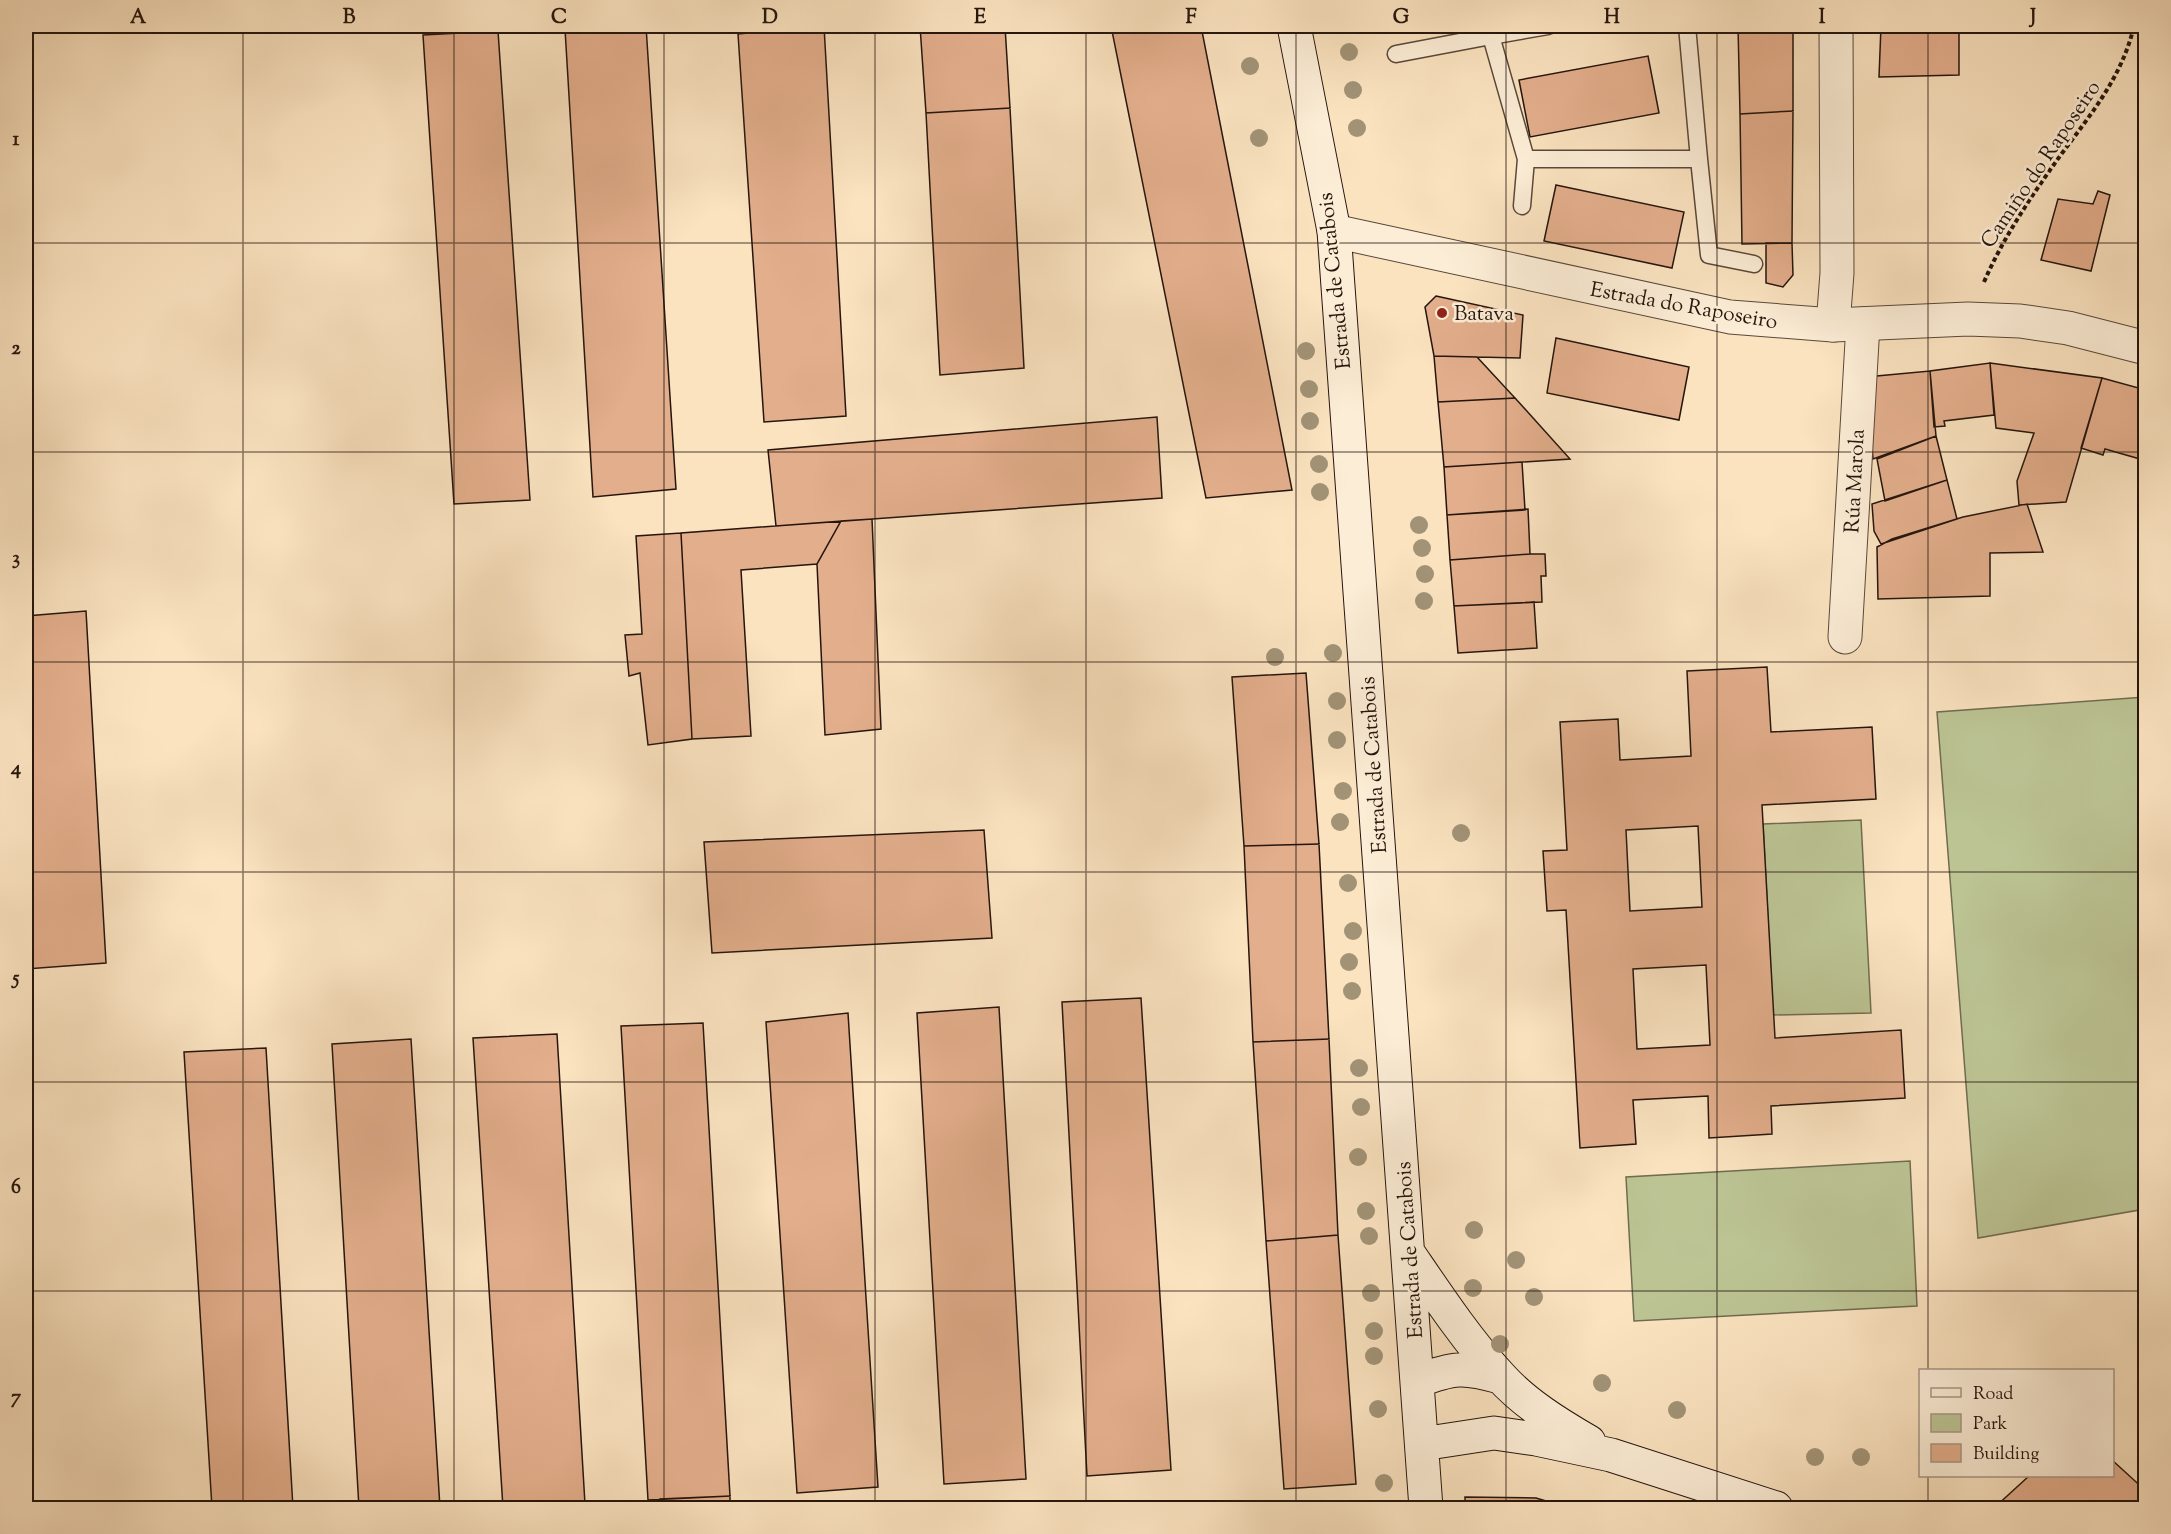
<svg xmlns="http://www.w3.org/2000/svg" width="2171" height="1534" font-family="'Sorts Mill Goudy',serif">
	<rect width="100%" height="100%" fill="#fbe3c0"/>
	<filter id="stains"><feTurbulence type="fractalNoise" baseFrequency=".00333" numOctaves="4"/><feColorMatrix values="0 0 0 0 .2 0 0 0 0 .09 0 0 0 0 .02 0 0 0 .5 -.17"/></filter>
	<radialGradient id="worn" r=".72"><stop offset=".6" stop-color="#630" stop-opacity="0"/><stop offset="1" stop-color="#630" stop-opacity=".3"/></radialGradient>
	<!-- green -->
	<path fill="#bcc494" stroke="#706c50" stroke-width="1.5" d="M2145 697V1209L1978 1238 1937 712Z
		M1861 820 1871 1013 1773 1015 1763 824Z
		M1910 1161 1917 1306 1634 1321 1626 1177Z"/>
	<!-- building -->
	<path fill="#e3ae8c" stroke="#25150d" stroke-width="1.5" fill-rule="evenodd" d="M615 26H646L676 489 593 497 565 29Z
		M824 26 846 416 764 422 738 34Z
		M920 26H1005L1010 108 926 113Z
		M1111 26H1201L1292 490 1206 498Z
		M1738 26H1793V111L1740 114Z
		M1881 26H1959V75L1879 77Z
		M498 31 530 500 454 504 423 35Z
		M1648 56 1659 113 1530 137 1519 80Z
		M1010 108 1024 368 940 375 926 113Z
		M1793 111 1792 243 1742 244 1740 114Z
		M1556 185 1684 212 1672 268 1544 241Z
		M2098 191 2110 195 2091 271 2041 260 2058 199 2093 204Z
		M1766 243H1792L1793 275 1783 287 1766 283Z
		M1436 296 1523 315 1520 358 1434 356 1425 307Z
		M1556 338 1689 367 1679 420 1547 393Z
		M1434 356 1477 357 1515 398 1438 402Z
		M1990 363 1994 415 1944 421 1945 426 1934 427 1930 371Z
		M1990 363 2102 378 2066 502 2019 505 2017 481 2034 433 1996 428Z
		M1930 371 1936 436 1873 459 1866 377Z
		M2102 378 2146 390V442L2140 459 2105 449 2103 455 2081 448Z
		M1515 398 1570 459 1444 467 1438 402Z
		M1157 417 1162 498 776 526 768 450Z
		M1936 436 1947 480 1885 501 1877 459Z
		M1522 462 1525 510 1447 515 1444 467Z
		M1947 480 1957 519 1881 544 1874 531 1872 504Z
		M2027 504 2043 552 1990 553V596L1878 599 1877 547 1892 539 1963 517Z
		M1528 509 1530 554 1450 560 1447 515Z
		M872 519 881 729 825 735 817 564 841 521Z
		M841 521 817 564 741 570 751 736 692 739 681 533Z
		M681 533 692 739 648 745 640 673 629 676 625 635 642 634 636 536Z
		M1530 554H1545L1546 576H1541L1542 602 1454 606 1450 560Z
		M1534 602 1537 648 1458 653 1454 606Z
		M86 611 106 963 26 969V616Z
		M1767 667 1771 732 1872 727 1876 799 1762 805 1775 1038 1901 1030 1905 1098 1771 1106 1772 1134 1709 1138 1708 1096 1633 1100 1636 1144 1580 1148 1566 910 1547 911 1543 851 1567 850 1560 722 1618 719 1620 760 1691 756 1687 671ZM1698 826 1702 907 1630 911 1626 830ZM1706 965 1710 1045 1637 1049 1633 969Z
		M1306 673 1319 844 1244 846 1232 677Z
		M984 830 992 938 712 953 704 842Z
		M1319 844 1329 1039 1253 1042 1244 846Z
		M1141 998 1171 1470 1087 1476 1062 1002Z
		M999 1007 1026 1479 944 1484 917 1013Z
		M848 1013 878 1487 797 1493 766 1022Z
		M703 1023 730 1496 648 1500 621 1026Z
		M557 1034 585 1504 544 1508H503L473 1038Z
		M411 1039 440 1508H359L332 1044Z
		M1329 1039 1338 1235 1266 1241 1253 1042Z
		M266 1048 293 1508H212L184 1052Z
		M1338 1235 1356 1484 1284 1489 1266 1241Z
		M2112 1460 2146 1491V1508H1994L2029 1476H2112Z
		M730 1496V1508H661L660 1499Z
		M1465 1497 1536 1498 1570 1508H1465Z"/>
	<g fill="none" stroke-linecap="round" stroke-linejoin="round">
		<defs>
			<path id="service" d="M1396 54 1491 36
				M1526 159 1491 36 1548 26
				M1699 159 1709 255 1754 264
				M1522 206 1526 159H1699L1687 26"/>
			<path id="minor" d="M1833 325 1837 273 1836 26
				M1845 637 1863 324"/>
			<path id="tertiary" d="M1334 231 1730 317 1833 325 1968 319 2020 321 2068 328 2146 348"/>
			<path id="secondary" d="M1294 26 1334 231 1426 1508
				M1409 1254C1437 1295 1466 1339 1500 1376 1524 1403 1558 1424 1589 1442
				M1418 1381C1454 1367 1464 1367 1500 1377
				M1422 1444 1494 1433 1536 1439 1611 1455 1776 1508"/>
		</defs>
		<!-- service casing -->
		<use href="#service" stroke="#5a483a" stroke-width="19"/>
		<!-- minor casing -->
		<use href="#minor" stroke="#5a483a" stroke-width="35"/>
		<!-- tertiary casing -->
		<use href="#tertiary" stroke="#5a483a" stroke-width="35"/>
		<!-- secondary casing -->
		<use href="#secondary" stroke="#25150d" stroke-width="35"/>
		<!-- path -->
		<path stroke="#25150d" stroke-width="4" stroke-dasharray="4.5 3" stroke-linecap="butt" d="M1984 282C2003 238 2032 195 2060 156 2091 114 2122 77 2134 26"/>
		<!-- service -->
		<use href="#service" stroke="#fcedd6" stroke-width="16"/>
		<!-- minor -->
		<use href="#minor" stroke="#fcedd6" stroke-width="33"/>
		<!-- tertiary -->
		<use href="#tertiary" stroke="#fcedd6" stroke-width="33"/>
		<!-- secondary -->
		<use href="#secondary" stroke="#fcedd6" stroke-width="33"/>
	</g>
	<!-- trees -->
	<g fill="#a29377">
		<circle cx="1349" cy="52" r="9"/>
		<circle cx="1250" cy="66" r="9"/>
		<circle cx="1353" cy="90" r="9"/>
		<circle cx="1357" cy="128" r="9"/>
		<circle cx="1259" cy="138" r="9"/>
		<circle cx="1306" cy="351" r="9"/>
		<circle cx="1309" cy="389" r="9"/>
		<circle cx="1310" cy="421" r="9"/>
		<circle cx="1319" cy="464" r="9"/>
		<circle cx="1320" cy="492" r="9"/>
		<circle cx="1419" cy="525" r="9"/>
		<circle cx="1422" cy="548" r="9"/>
		<circle cx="1425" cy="574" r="9"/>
		<circle cx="1424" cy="601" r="9"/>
		<circle cx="1333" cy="653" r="9"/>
		<circle cx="1275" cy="657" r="9"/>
		<circle cx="1337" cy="701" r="9"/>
		<circle cx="1337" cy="740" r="9"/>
		<circle cx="1343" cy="791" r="9"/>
		<circle cx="1340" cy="822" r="9"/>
		<circle cx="1461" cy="833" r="9"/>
		<circle cx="1348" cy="883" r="9"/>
		<circle cx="1353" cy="931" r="9"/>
		<circle cx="1349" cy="962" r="9"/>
		<circle cx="1352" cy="991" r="9"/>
		<circle cx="1359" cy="1068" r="9"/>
		<circle cx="1361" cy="1107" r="9"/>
		<circle cx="1358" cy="1157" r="9"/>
		<circle cx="1366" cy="1211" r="9"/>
		<circle cx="1474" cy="1230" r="9"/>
		<circle cx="1369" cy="1236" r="9"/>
		<circle cx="1516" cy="1260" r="9"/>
		<circle cx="1473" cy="1288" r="9"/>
		<circle cx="1371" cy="1293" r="9"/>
		<circle cx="1534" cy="1297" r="9"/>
		<circle cx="1374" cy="1331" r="9"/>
		<circle cx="1500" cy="1344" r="9"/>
		<circle cx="1374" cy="1356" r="9"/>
		<circle cx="1602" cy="1383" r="9"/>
		<circle cx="1378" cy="1409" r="9"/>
		<circle cx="1677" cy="1410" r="9"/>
		<circle cx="1815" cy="1457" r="9"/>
		<circle cx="1861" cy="1457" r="9"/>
		<circle cx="1384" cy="1483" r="9"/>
	</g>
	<!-- grid -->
	<path fill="none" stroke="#25150d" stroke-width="1.5" stroke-opacity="0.55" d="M243 26V1508M454 26V1508M664 26V1508M875 26V1508M1086 26V1508M1296 26V1508M1506 26V1508M1717 26V1508M1928 26V1370M26 243H2146M26 452H2146M26 662H2146M26 872H2146M26 1082H2146M26 1291H2146M1928 1476V1508"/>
	<!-- markers -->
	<circle fill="#8f2418" stroke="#fcedd6" stroke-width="2" cx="1442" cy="313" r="6"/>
	<g text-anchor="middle" stroke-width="5" stroke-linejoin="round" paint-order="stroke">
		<!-- street labels -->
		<g font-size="21" fill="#25150d" stroke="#fcedd6">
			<text transform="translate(2040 164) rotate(-56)" y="7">Camiño do Raposeiro</text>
			<text transform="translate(1334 281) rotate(-96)" y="7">Estrada de Catabois</text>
			<text transform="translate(1684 305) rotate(10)" y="7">Estrada do Raposeiro</text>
			<text transform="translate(1854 481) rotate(-87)" y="7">Rúa Marola</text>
			<text transform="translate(1373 765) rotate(-94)" y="7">Estrada de Catabois</text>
			<text transform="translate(1409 1250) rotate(-94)" y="7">Estrada de Catabois</text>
		</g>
		<!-- poi labels -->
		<g font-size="21" fill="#25150d" stroke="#fcedd6" text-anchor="start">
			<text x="1454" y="320">Batava</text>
		</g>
	</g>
	<!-- margin -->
	<rect width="2171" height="1534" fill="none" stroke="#fbe3c0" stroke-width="66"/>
	<!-- legend -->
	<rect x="1919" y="1369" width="195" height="108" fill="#fcedd6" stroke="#a69786" stroke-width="1.5"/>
	<rect x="1931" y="1388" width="30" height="9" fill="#fcedd6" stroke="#a69786" stroke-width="1.5"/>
	<text x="1973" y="1399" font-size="18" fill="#25150d">Road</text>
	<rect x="1931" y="1414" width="30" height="18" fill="#bcc494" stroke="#a69786" stroke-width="1.5"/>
	<text x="1973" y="1429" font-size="18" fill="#25150d">Park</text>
	<rect x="1931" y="1444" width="30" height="18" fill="#e3ae8c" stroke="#a69786" stroke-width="1.5"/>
	<text x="1973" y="1459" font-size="18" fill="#25150d">Building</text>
	<rect x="33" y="33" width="2105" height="1468" fill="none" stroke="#25150d" stroke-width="2"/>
	<g font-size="20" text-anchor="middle" font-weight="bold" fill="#25150d">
		<text x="138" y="23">A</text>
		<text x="349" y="23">B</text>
		<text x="559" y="23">C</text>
		<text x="770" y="23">D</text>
		<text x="980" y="23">E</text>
		<text x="1191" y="23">F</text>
		<text x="1401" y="23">G</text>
		<text x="1612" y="23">H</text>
		<text x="1822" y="23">I</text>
		<text x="2033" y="23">J</text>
		<text x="16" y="145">1</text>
		<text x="16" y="354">2</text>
		<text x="16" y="564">3</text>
		<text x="16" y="774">4</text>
		<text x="16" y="984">5</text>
		<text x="16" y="1193">6</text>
		<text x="16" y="1403">7</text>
	</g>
	<rect width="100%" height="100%" filter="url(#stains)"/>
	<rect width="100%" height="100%" fill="url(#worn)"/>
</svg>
